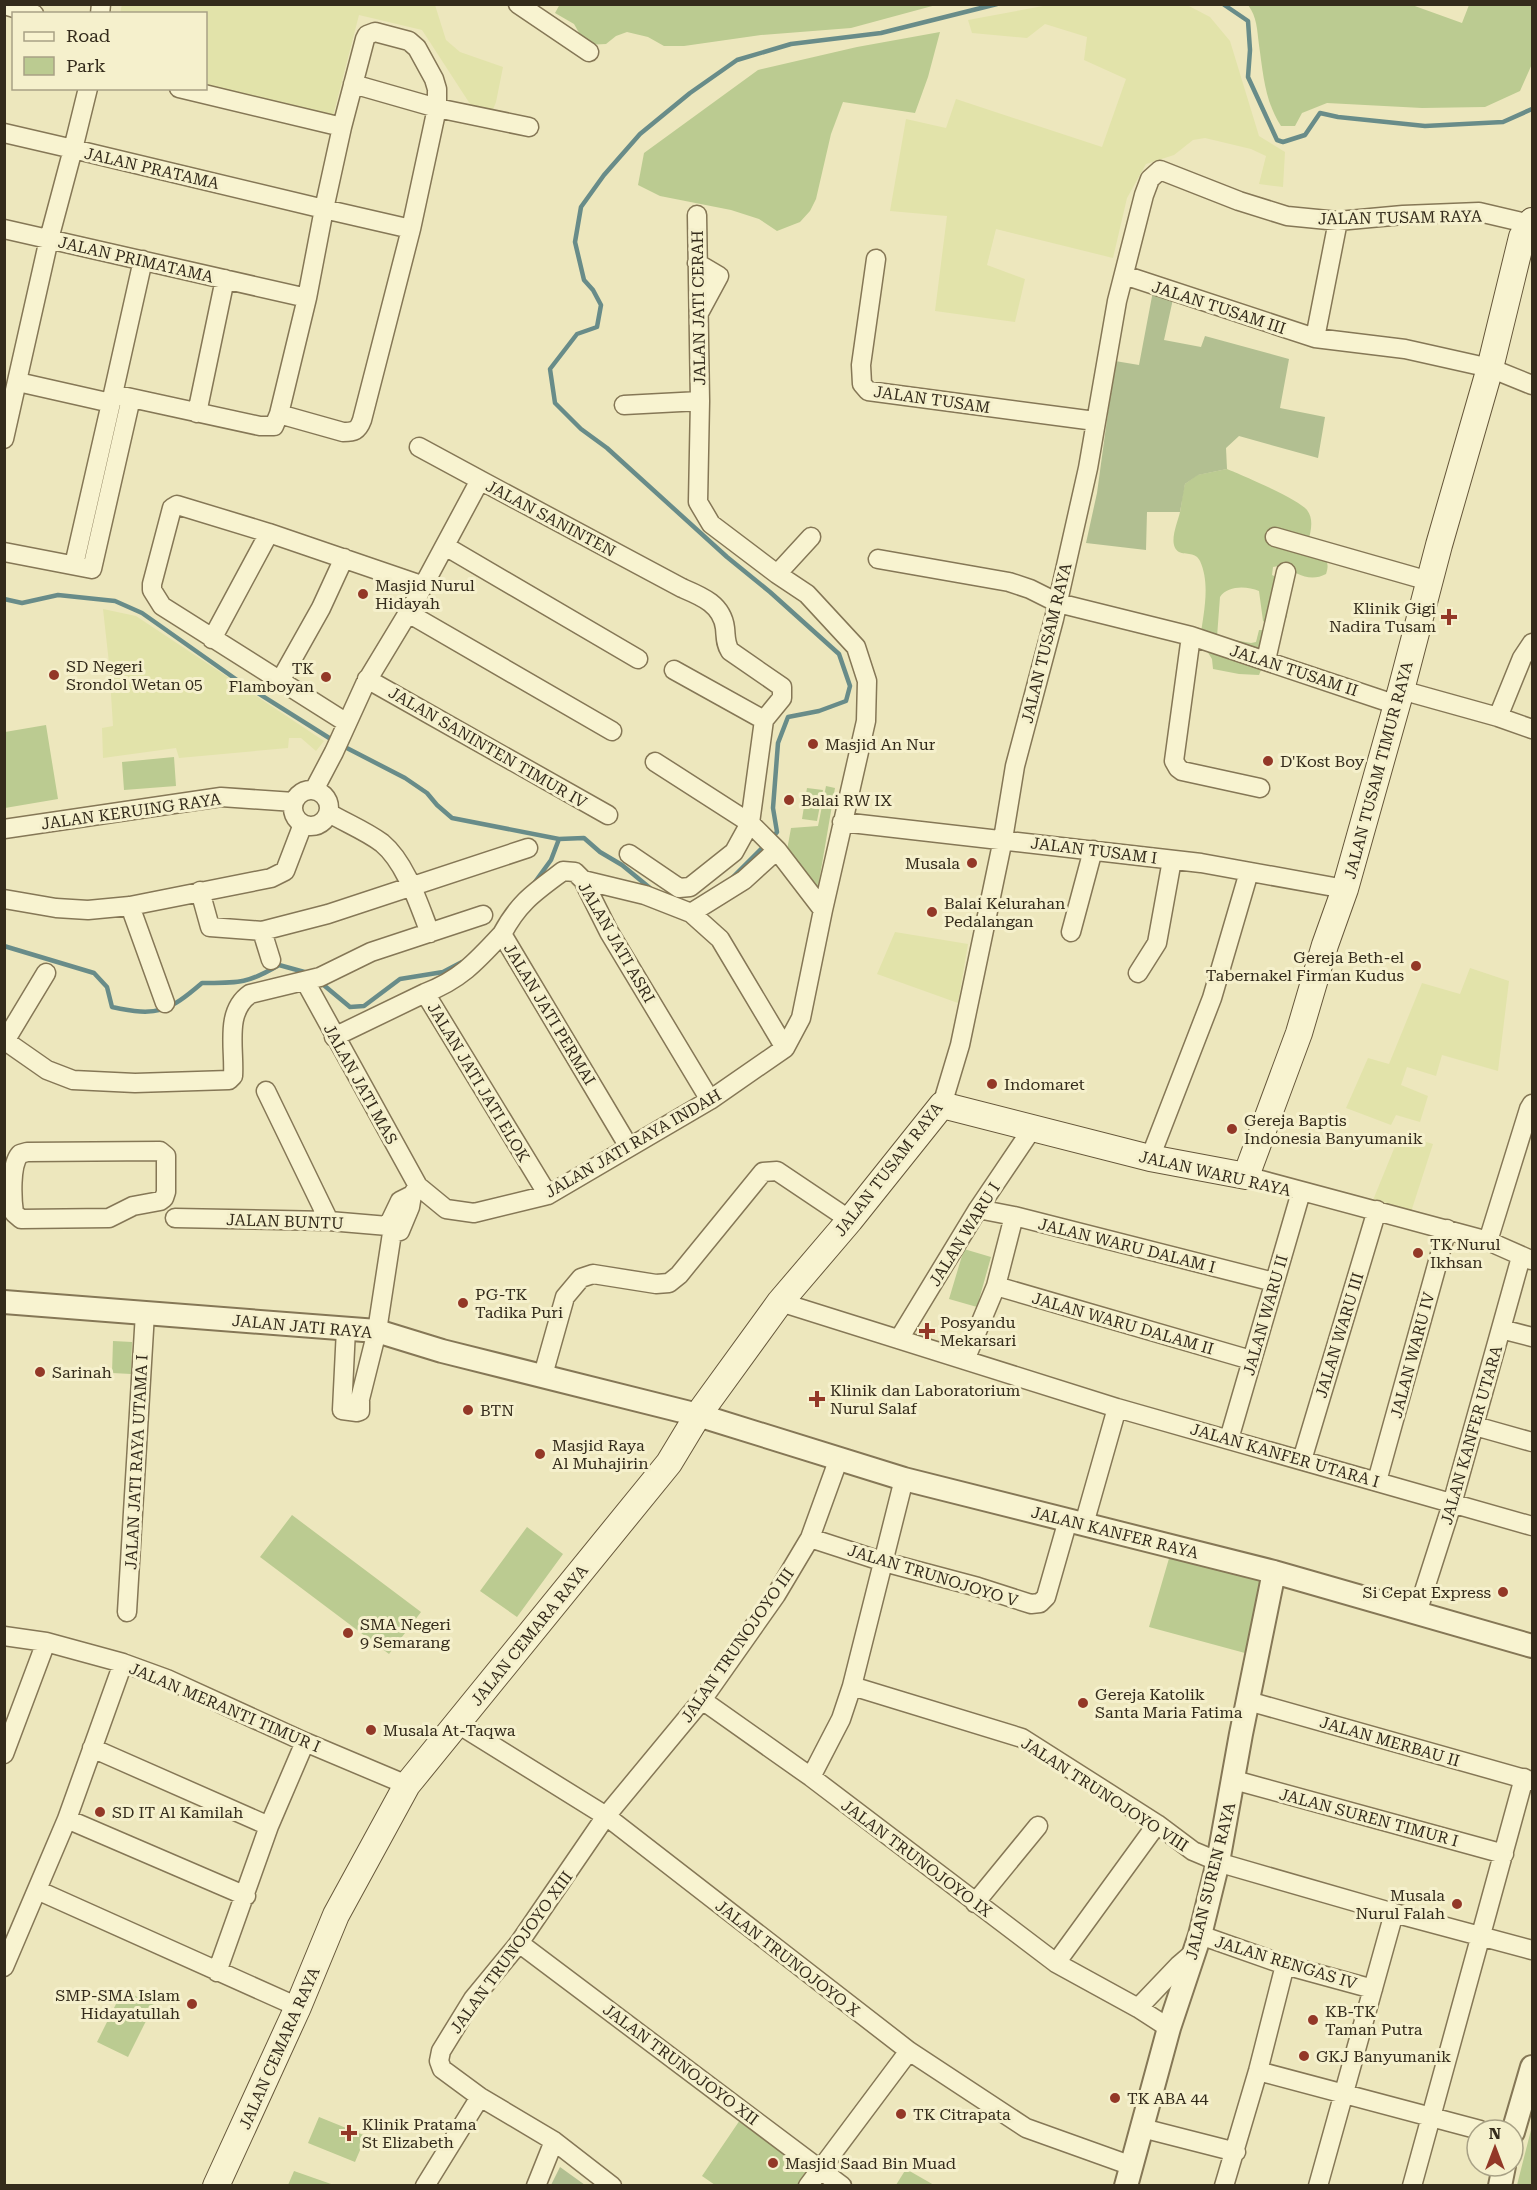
<svg xmlns="http://www.w3.org/2000/svg" width="1537" height="2190" font-family="'Roboto Serif',serif">
	<rect width="100%" height="100%" fill="#ede7bd"/>
	<!-- farmland -->
	<path fill="#e2e3aa" d="M122 4 435 5 446 40 460 52 503 67 496 102 492 112 472 107 422 30 359 15 332 120 206 88V14H120Z
		M1054 4 1187 5 1210 17 1230 41 1259 136 1285 152 1283 187 1259 184 1266 156 1251 149 1205 138 1193 140 1174 155 1146 164 1127 198 1113 258 996 229 987 265 1025 279 1015 322 935 311 947 216 890 211 906 119 946 128 956 99 1102 147 1126 79 1084 60 1087 37 1045 24 1027 38 972 33 968 20Z
		M103 609 136 616 324 741 316 751 301 738H289L288 748 179 758 176 748 103 758 102 728 113 726 109 663Z
		M895 932 968 944 958 1003 877 974Z
		M1470 968 1509 981 1498 1071 1442 1055 1436 1076 1407 1067 1401 1085 1428 1096 1420 1122 1396 1115 1391 1125 1346 1108 1368 1058 1389 1064 1422 983 1460 994Z
		M1400 1134 1433 1144 1410 1215 1371 1205Z"/>
	<!-- green -->
	<path fill="#bbcb91" d="M560 4 936 5 851 28 761 35 684 46H664L648 37 627 32 616 36 606 44 586 45 574 24 555 13Z
		M1248 5H1412L1462 23 1469 5H1532V64L1520 91 1485 107 1422 108 1327 103 1302 113 1295 126H1281C1265 102 1263 73 1259 45 1257 29 1257 17 1248 5Z
		M940 32 928 77 915 113 843 102 831 134 816 199 810 211 800 222 777 231 759 219 731 210 660 196 638 185 644 153 758 70 857 47Z
		M1227 469C1242 475 1298 499 1307 510 1314 519 1311 531 1308 542 1320 551 1332 558 1326 574 1311 582 1296 575 1284 565L1273 567 1272 575 1284 581 1288 597 1287 617 1281 623 1267 624 1263 621 1259 591C1247 586 1228 585 1220 597L1217 637 1251 643 1256 642 1259 630H1266L1265 660 1259 675 1239 674 1213 669 1212 659 1200 640C1203 615 1211 585 1200 561 1196 552 1186 555 1179 552 1167 545 1178 522 1180 512 1182 503 1182 493 1185 484L1197 475Z
		M46 725 58 799 5 808V732Z
		M174 757 176 786 124 790 122 762Z
		M826 786 835 788 817 893 787 850 791 828 818 826Z
		M807 788 823 790 817 821 802 819Z
		M964 1249 991 1257 977 1307 949 1299Z
		M113 1341 132 1342 131 1374 112 1373Z
		M292 1515 421 1612 389 1654 260 1557Z
		M527 1527 563 1554 517 1617 480 1591Z
		M1170 1555 1267 1575 1256 1656 1149 1627Z
		M123 1990 154 2005 128 2057 97 2042Z
		M319 2117 366 2136 355 2162 308 2143Z
		M742 2117 816 2169 803 2185H715L702 2176Z
		M1532 2126V2185H1517Z
		M906 2169 934 2185H896Z
		M294 2171 334 2185H288Z"/>
	<!-- cemetery -->
	<path fill="#b2bf91" d="M1153 291 1173 299 1164 340 1201 347 1205 336 1289 359 1280 408 1325 417 1318 458 1239 436 1226 448 1227 469 1198 475 1185 484 1180 512H1147L1146 550 1086 543 1097 493 1115 361 1139 365Z
		M560 2167 585 2185H551Z"/>
	<g fill="none" stroke-linecap="round" stroke-linejoin="round">
		<!-- stream -->
		<path stroke="#688c89" stroke-width="4.5" d="M1223 4 1248 21 1250 50 1248 77 1277 140 1283 142 1305 135 1320 113 1338 117 1425 126 1503 122 1532 109
			M4 599 22 603 58 595 115 601 142 613 237 680 334 741
			M341 745 405 778 427 793 437 805 452 818 559 839 584 838 600 852 622 865 650 888
			M771 839 777 832 773 808 778 743 788 717 819 711 846 701 850 686 839 654 770 592 727 557 607 448 581 429 555 403 550 369 577 334 597 327 601 305 593 290 584 280 575 242 581 207 604 175 640 134 690 93 737 60 791 44 881 33 997 4
			M733 877 765 845
			M535 882 551 860 559 839
			M4 946 94 973 107 987 112 1007C157 1017 168 1012 202 983 238 983 247 984 279 965L308 973
			M320 982 350 1007 364 1006 400 979 443 972 462 962"/>
		<defs>
			<path id="minor" d="M518 4 589 52
				M4 5 34 14
				M100 14 101 4
				M353 84 437 108 529 127
				M179 88 342 127 324 209 411 229 437 108V89L434 79 417 48 409 41 375 32 367 35 365 39 342 127
				M4 133 73 149 88 88
				M697 215 700 401 698 502 711 524 777 574
				M4 229 307 298
				M876 259 861 365 862 384 868 391 1095 421
				M697 263 719 276 699 313
				M1124 275 1315 338 1338 221
				M1315 338 1405 349 1490 368 1532 385
				M18 382 111 403 143 260
				M113 394 260 426H274L279 414 343 432C354 432 358 431 362 420L411 229
				M624 405 700 401
				M197 413 225 279
				M4 439 49 239 73 149 324 209 307 298 279 414
				M419 447 480 480
				M1275 537 1429 581
				M445 546 638 659
				M4 552 92 569 131 398
				M878 559 1009 582 1030 589 1058 603 1191 636 1397 705
				M74 565 111 403
				M408 613 612 731
				M1191 636 1174 761 1178 768 1182 771 1260 788
				M212 639 269 533
				M1266 660 1286 572
				M674 670 764 720
				M367 679 608 815
				M280 681 321 608 344 558
				M1401 690 1498 717 1532 729
				M1498 717 1522 658 1532 643
				M347 723 162 606 152 590V584L172 508 177 505 269 533 424 586
				M655 762 750 823 777 850 823 910
				M293 808a18 18 0 1 1 36 0a18 18 0 1 1-36 0Z
				M314 790 334 752 365 684 414 603 480 480 682 588C701 596 722 604 725 628 726 637 725 643 730 651L782 687V698L764 720 750 823 734 852 690 887 679 888 629 854
				M329 813C346 823 366 831 382 843 406 863 419 905 430 933
				M842 822 1201 863 1345 889
				M4 829 221 797 294 802
				M583 880 645 895 691 913 720 939 785 1048
				M200 891 210 927 262 931 271 960
				M4 899 56 908 88 910 130 906 271 878 285 871 303 824
				M130 906 165 1003
				M691 913 744 880 777 850
				M262 931 328 914 528 848
				M1071 932 1093 850
				M502 934C519 902 535 892 563 871L575 872 583 880 609 932 710 1100
				M1138 973 1157 943 1172 860
				M305 981 418 1186
				M425 993C460 980 477 961 502 934L629 1147
				M334 1037 425 993 548 1195
				M4 1040 47 1070 73 1080 135 1083 229 1080 233 1076C235 1049 224 1012 250 994L320 977 371 952 483 915
				M5 1041 46 973
				M266 1091 329 1221
				M942 1105 960 1045 1003 839 1015 766 1054 619 1088 468 1117 301 1144 195 1150 179 1160 170 1239 201 1287 216 1338 221 1403 215 1479 212 1530 224
				M160 1151 166 1156V1192L164 1198 160 1201 133 1206 109 1218 21 1219 14 1213C12 1199 10 1165 20 1154L27 1152Z
				M1150 1158 1212 998 1249 872
				M1246 1176 1488 1241 1531 1260
				M978 1209 1014 1216 1274 1282
				M175 1218 329 1221 388 1226 392 1233
				M388 1226 400 1201 412 1195
				M1488 1241 1529 1109 1532 1104
				M996 1286 1251 1360
				M780 1302 1117 1408 1532 1526
				M346 1329 342 1410 357 1412 360 1411V1399L377 1331 392 1233 400 1231 410 1207 412 1195 418 1186 446 1209 474 1213 548 1195 710 1100 785 1048 801 1018 823 910 866 721 867 681 856 647 807 594 777 574 811 537
				M1501 1329 1532 1337
				M899 1339 978 1209 1032 1129
				M965 1360 996 1286 1014 1216
				M543 1375 565 1297 581 1278 593 1274 656 1284 669 1283 679 1275 763 1172 777 1171 850 1220
				M1475 1426 1532 1442
				M1229 1439 1301 1192
				M1302 1460 1377 1210
				M1377 1481 1447 1229
				M1084 1524 1117 1408
				M810 1538 884 1562 978 1587 1031 1604 1040 1603 1046 1597 1068 1520
				M127 1612 145 1313
				M1417 1613 1452 1504 1521 1257
				M4 1636 46 1642 123 1663 167 1679 305 1742 407 1785
				M852 1686 1022 1738 1157 1824 1193 1851 1224 1864 1394 1913
				M702 1700 811 1777 1056 1963 1138 2008 1169 2028
				M1248 1701 1532 1781
				M458 1724 606 1816 909 2051 1026 2128 1132 2166
				M92 1748 269 1826
				M4 1754 46 1642
				M811 1777 841 1719 852 1686 904 1479
				M1234 1780 1504 1854
				M67 1819 246 1896
				M37 1890 298 2007
				M975 1903 1038 1826
				M1200 1935 1285 1965 1373 1989
				M519 1943 842 2186
				M1056 1963 1157 1824
				M4 1967 67 1819 123 1663
				M217 1972 269 1826 305 1742
				M1138 2008 1179 1965 1193 1953
				M1258 2071 1480 2130
				M1142 2128 1236 2152
				M425 2186 480 2097
				M536 2186 554 2141
				M612 2186 554 2141 480 2097 442 2069 439 2061 441 2051 473 1999 519 1943 606 1816 702 1700 776 1595 810 1538 839 1458
				M808 2186 909 2051
				M1224 2186 1258 2071 1285 1965
				M1318 2186 1394 1913 1532 1950
				M1412 2186 1524 1778"/>
			<path id="tertiary" d="M4 1302 377 1331 442 1351 698 1415 904 1479 1274 1572 1532 1646
				M1513 2132 1532 2067
				M1126 2186 1169 2028 1200 1935 1218 1862 1241 1734 1274 1572
				M1500 2186 1504 2166"/>
			<path id="secondary" d="M216 2186 298 2007 336 1915 407 1785 669 1463 698 1415 780 1302 850 1220 942 1105 1150 1158 1246 1176 1299 1033 1325 945 1345 889 1401 690 1439 545 1490 368 1522 237 1532 221"/>
		</defs>
		<!-- minor casing -->
		<use href="#minor" stroke="#857756" stroke-width="21"/>
		<!-- tertiary casing -->
		<use href="#tertiary" stroke="#857756" stroke-width="26"/>
		<!-- secondary casing -->
		<use href="#secondary" stroke="#66573a" stroke-width="28"/>
		<!-- minor -->
		<use href="#minor" stroke="#f8f3d0" stroke-width="18"/>
		<!-- tertiary -->
		<use href="#tertiary" stroke="#f8f3d0" stroke-width="22"/>
		<!-- secondary -->
		<use href="#secondary" stroke="#f8f3d0" stroke-width="26"/>
	</g>
	<!-- markers -->
	<g fill="#933827" stroke="#f5f0cc" stroke-width="2">
		<circle cx="363" cy="594" r="6"/>
		<path d="M1446 608h6v6h6v6h-6v6h-6v-6h-6v-6h6z"/>
		<circle cx="54" cy="675" r="6"/>
		<circle cx="326" cy="677" r="6"/>
		<circle cx="813" cy="744" r="6"/>
		<circle cx="1268" cy="761" r="6"/>
		<circle cx="789" cy="800" r="6"/>
		<circle cx="972" cy="863" r="6"/>
		<circle cx="932" cy="912" r="6"/>
		<circle cx="1416" cy="966" r="6"/>
		<circle cx="992" cy="1084" r="6"/>
		<circle cx="1232" cy="1129" r="6"/>
		<circle cx="1418" cy="1253" r="6"/>
		<circle cx="463" cy="1303" r="6"/>
		<path d="M924 1322h6v6h6v6h-6v6h-6v-6h-6v-6h6z"/>
		<circle cx="40" cy="1372" r="6"/>
		<path d="M814 1390h6v6h6v6h-6v6h-6v-6h-6v-6h6z"/>
		<circle cx="468" cy="1410" r="6"/>
		<circle cx="540" cy="1454" r="6"/>
		<circle cx="1503" cy="1592" r="6"/>
		<circle cx="348" cy="1633" r="6"/>
		<circle cx="1083" cy="1703" r="6"/>
		<circle cx="371" cy="1730" r="6"/>
		<circle cx="100" cy="1812" r="6"/>
		<circle cx="1457" cy="1904" r="6"/>
		<circle cx="192" cy="2004" r="6"/>
		<circle cx="1313" cy="2020" r="6"/>
		<circle cx="1304" cy="2056" r="6"/>
		<circle cx="1115" cy="2098" r="6"/>
		<circle cx="901" cy="2114" r="6"/>
		<path d="M346 2124h6v6h6v6h-6v6h-6v-6h-6v-6h6z"/>
		<circle cx="773" cy="2163" r="6"/>
	</g>
	<g text-anchor="middle" stroke-width="6" stroke-linejoin="round" paint-order="stroke">
		<!-- street labels -->
		<g font-size="16" fill="#342b1b" stroke="#f5f0cc">
			<text transform="translate(152 168) rotate(13)" y="6">JALAN PRATAMA</text>
			<text transform="translate(1400 217) rotate(-1)" y="6">JALAN TUSAM RAYA</text>
			<text transform="translate(136 259) rotate(13)" y="6">JALAN PRIMATAMA</text>
			<text transform="translate(1219 307) rotate(18)" y="6">JALAN TUSAM III</text>
			<text transform="translate(698 308) rotate(-91)" y="6">JALAN JATI CERAH</text>
			<text transform="translate(932 399) rotate(8)" y="6">JALAN TUSAM</text>
			<text transform="translate(551 518) rotate(28)" y="6">JALAN SANINTEN</text>
			<text transform="translate(1046 643) rotate(-76)" y="6">JALAN TUSAM RAYA</text>
			<text transform="translate(1294 670) rotate(18)" y="6">JALAN TUSAM II</text>
			<text transform="translate(488 747) rotate(30)" y="6">JALAN SANINTEN TIMUR IV</text>
			<text transform="translate(1378 770) rotate(-75)" y="6">JALAN TUSAM TIMUR RAYA</text>
			<text transform="translate(131 811) rotate(-8)" y="6">JALAN KERUING RAYA</text>
			<text transform="translate(1094 850) rotate(7)" y="6">JALAN TUSAM I</text>
			<text transform="translate(617 942) rotate(60)" y="6">JALAN JATI ASRI</text>
			<text transform="translate(550 1014) rotate(59)" y="6">JALAN JATI PERMAI</text>
			<text transform="translate(479 1082) rotate(59)" y="6">JALAN JATI JATI ELOK</text>
			<text transform="translate(361 1084) rotate(61)" y="6">JALAN JATI MAS</text>
			<text transform="translate(633 1143) rotate(-30)" y="6">JALAN JATI RAYA INDAH</text>
			<text transform="translate(888 1169) rotate(-52)" y="6">JALAN TUSAM RAYA</text>
			<text transform="translate(1215 1173) rotate(13)" y="6">JALAN WARU RAYA</text>
			<text transform="translate(285 1221) rotate(2)" y="6">JALAN BUNTU</text>
			<text transform="translate(964 1234) rotate(-58)" y="6">JALAN WARU I</text>
			<text transform="translate(1127 1245) rotate(14)" y="6">JALAN WARU DALAM I</text>
			<text transform="translate(1265 1315) rotate(-74)" y="6">JALAN WARU II</text>
			<text transform="translate(1123 1323) rotate(16)" y="6">JALAN WARU DALAM II</text>
			<text transform="translate(302 1326) rotate(5)" y="6">JALAN JATI RAYA</text>
			<text transform="translate(1339 1335) rotate(-73)" y="6">JALAN WARU III</text>
			<text transform="translate(1412 1355) rotate(-75)" y="6">JALAN WARU IV</text>
			<text transform="translate(1471 1435) rotate(-74)" y="6">JALAN KANFER UTARA</text>
			<text transform="translate(1285 1455) rotate(16)" y="6">JALAN KANFER UTARA I</text>
			<text transform="translate(136 1462) rotate(-87)" y="6">JALAN JATI RAYA UTAMA I</text>
			<text transform="translate(1115 1532) rotate(14)" y="6">JALAN KANFER RAYA</text>
			<text transform="translate(933 1575) rotate(17)" y="6">JALAN TRUNOJOYO V</text>
			<text transform="translate(529 1635) rotate(-51)" y="6">JALAN CEMARA RAYA</text>
			<text transform="translate(737 1645) rotate(-55)" y="6">JALAN TRUNOJOYO III</text>
			<text transform="translate(225 1707) rotate(23)" y="6">JALAN MERANTI TIMUR I</text>
			<text transform="translate(1390 1741) rotate(16)" y="6">JALAN MERBAU II</text>
			<text transform="translate(1105 1794) rotate(33)" y="6">JALAN TRUNOJOYO VIII</text>
			<text transform="translate(1369 1817) rotate(15)" y="6">JALAN SUREN TIMUR I</text>
			<text transform="translate(917 1858) rotate(37)" y="6">JALAN TRUNOJOYO IX</text>
			<text transform="translate(1210 1881) rotate(-76)" y="6">JALAN SUREN RAYA</text>
			<text transform="translate(511 1952) rotate(-54)" y="6">JALAN TRUNOJOYO XIII</text>
			<text transform="translate(788 1958) rotate(38)" y="6">JALAN TRUNOJOYO X</text>
			<text transform="translate(1286 1962) rotate(17)" y="6">JALAN RENGAS IV</text>
			<text transform="translate(279 2048) rotate(-66)" y="6">JALAN CEMARA RAYA</text>
			<text transform="translate(681 2064) rotate(37)" y="6">JALAN TRUNOJOYO XII</text>
		</g>
		<!-- poi labels -->
		<g font-size="16" fill="#342b1b" stroke="#f5f0cc" text-anchor="start">
			<text x="375" y="591">Masjid Nurul<tspan x="375" dy="18">Hidayah</tspan></text>
			<text x="1436" y="614" text-anchor="end">Klinik Gigi<tspan x="1436" dy="18">Nadira Tusam</tspan></text>
			<text x="66" y="672">SD Negeri<tspan x="66" dy="18">Srondol Wetan 05</tspan></text>
			<text x="314" y="674" text-anchor="end">TK<tspan x="314" dy="18">Flamboyan</tspan></text>
			<text x="825" y="750">Masjid An Nur</text>
			<text x="1280" y="767">D'Kost Boy</text>
			<text x="801" y="806">Balai RW IX</text>
			<text x="960" y="869" text-anchor="end">Musala</text>
			<text x="944" y="909">Balai Kelurahan<tspan x="944" dy="18">Pedalangan</tspan></text>
			<text x="1404" y="963" text-anchor="end">Gereja Beth-el<tspan x="1404" dy="18">Tabernakel Firman Kudus</tspan></text>
			<text x="1004" y="1090">Indomaret</text>
			<text x="1244" y="1126">Gereja Baptis<tspan x="1244" dy="18">Indonesia Banyumanik</tspan></text>
			<text x="1430" y="1250">TK Nurul<tspan x="1430" dy="18">Ikhsan</tspan></text>
			<text x="475" y="1300">PG-TK<tspan x="475" dy="18">Tadika Puri</tspan></text>
			<text x="940" y="1328">Posyandu<tspan x="940" dy="18">Mekarsari</tspan></text>
			<text x="52" y="1378">Sarinah</text>
			<text x="830" y="1396">Klinik dan Laboratorium<tspan x="830" dy="18">Nurul Salaf</tspan></text>
			<text x="480" y="1416">BTN</text>
			<text x="552" y="1451">Masjid Raya<tspan x="552" dy="18">Al Muhajirin</tspan></text>
			<text x="1491" y="1598" text-anchor="end">Si Cepat Express</text>
			<text x="360" y="1630">SMA Negeri<tspan x="360" dy="18">9 Semarang</tspan></text>
			<text x="1095" y="1700">Gereja Katolik<tspan x="1095" dy="18">Santa Maria Fatima</tspan></text>
			<text x="383" y="1736">Musala At-Taqwa</text>
			<text x="112" y="1818">SD IT Al Kamilah</text>
			<text x="1445" y="1901" text-anchor="end">Musala<tspan x="1445" dy="18">Nurul Falah</tspan></text>
			<text x="180" y="2001" text-anchor="end">SMP-SMA Islam<tspan x="180" dy="18">Hidayatullah</tspan></text>
			<text x="1325" y="2017">KB-TK<tspan x="1325" dy="18">Taman Putra</tspan></text>
			<text x="1316" y="2062">GKJ Banyumanik</text>
			<text x="1127" y="2104">TK ABA 44</text>
			<text x="913" y="2120">TK Citrapata</text>
			<text x="362" y="2130">Klinik Pratama<tspan x="362" dy="18">St Elizabeth</tspan></text>
			<text x="785" y="2169">Masjid Saad Bin Muad</text>
		</g>
	</g>
	<!-- border -->
	<rect width="1537" height="2190" fill="none" stroke="#342b1b" stroke-width="12"/>
	<!-- legend -->
	<rect x="12" y="12" width="195" height="78" fill="#f5f0cc" stroke="#a8a185" stroke-width="1.5"/>
	<rect x="24" y="32" width="30" height="9" fill="#f8f3d0" stroke="#a8a185" stroke-width="1.5"/>
	<text x="66" y="42" font-size="18" fill="#342b1b">Road</text>
	<rect x="24" y="57" width="30" height="18" fill="#bbcb91" stroke="#a8a185" stroke-width="1.5"/>
	<text x="66" y="72" font-size="18" fill="#342b1b">Park</text>
	<!-- north arrow -->
	<g transform="translate(1495 2148)"><circle r="28" fill="#f5f0cc" stroke="#a8a185" stroke-width="1.5"/>
	<path d="M0-4.5L10 22L0 15L-10 22Z" fill="#933827"/>
	<text y="-9" font-size="16" font-weight="bold" text-anchor="middle" fill="#342b1b">N</text>
	</g>
</svg>
